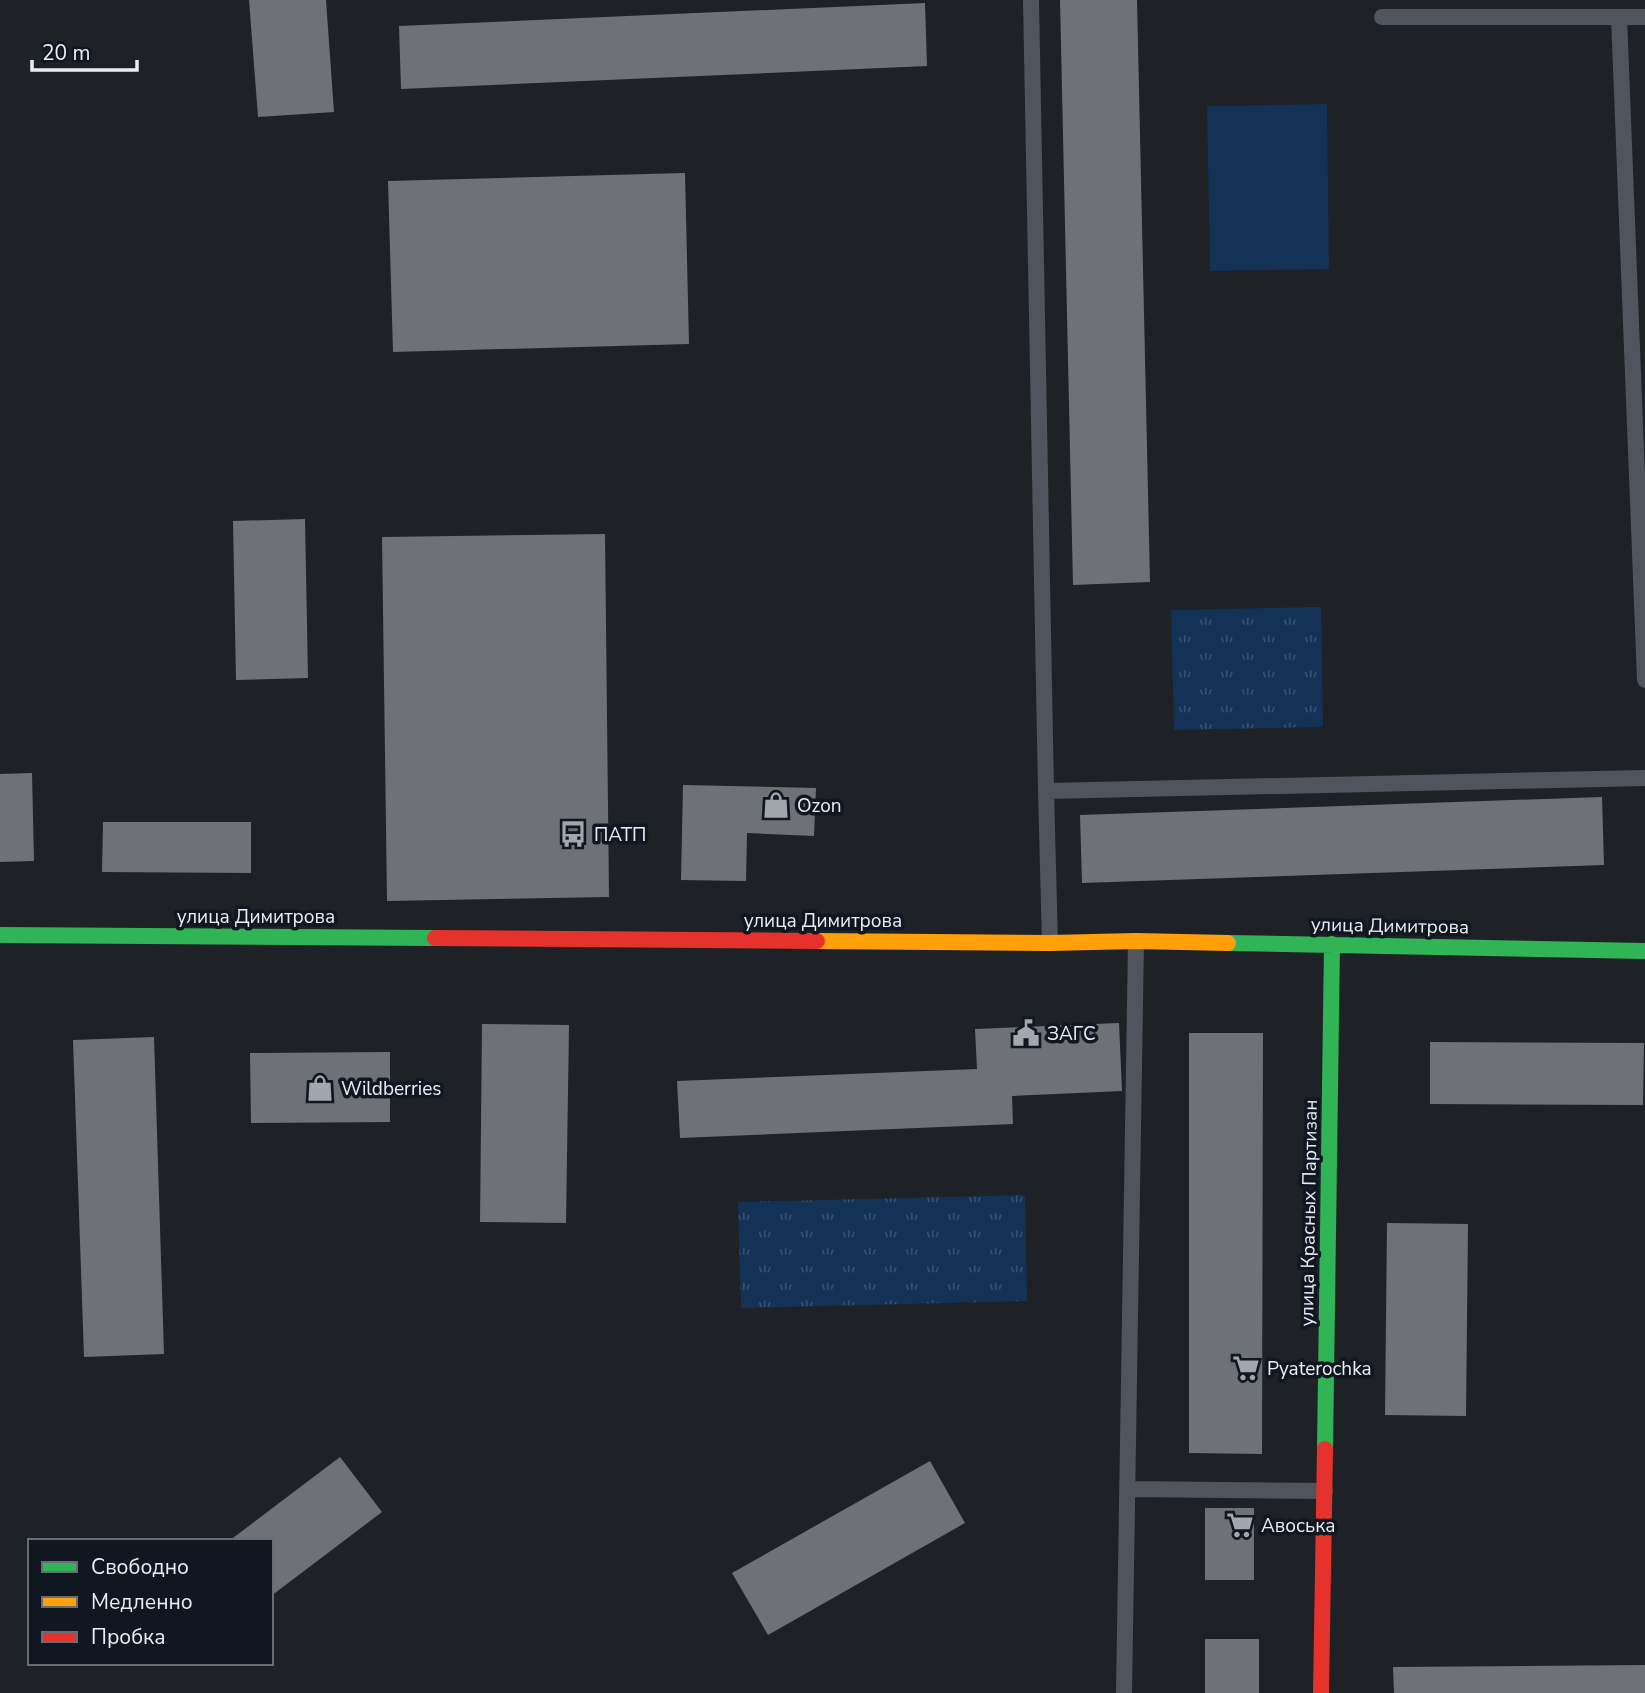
<svg xmlns="http://www.w3.org/2000/svg" width="1645" height="1693" font-family="'Nunito Sans',sans-serif">
	<defs>
		<pattern id="park-tufts" width="24" height="20" patternUnits="userSpaceOnUse" patternTransform="scale(1.75)"><rect width="24" height="20" fill="#143156"/><path d="M3 7l-1-3M5 7V3M7 7l1-3M15 17l-1-3M17 17v-4M19 17l1-3" fill="none" stroke="#364f6f"/></pattern>
	</defs>
	<rect width="100%" height="100%" fill="#1e2226"/>
	<!-- green -->
	<path fill="#143156" d="M1327 104 1329 269 1210 271 1207 106Z"/>
	<!-- park -->
	<path fill="url(#park-tufts)" d="M1321 607 1323 727 1174 730 1171 610Z
		M1025 1195 1027 1301 741 1308 738 1202Z"/>
	<!-- building -->
	<path fill="#6e7276" d="M249 0H326L334 112 258 117Z
		M1060 0H1137L1150 582 1073 585Z
		M925 3 927 66 401 89 399 26Z
		M685 173 689 344 393 352 388 181Z
		M305 519 308 678 236 680 233 521Z
		M605 534 609 897 387 901 382 537Z
		M32 773 34 861 0 862V774Z
		M683 785 816 788 814 836 747 833 746 881 681 880Z
		M1602 797 1604 865 1082 883 1080 815Z
		M103 822H251V873L102 872Z
		M1119 1023 1122 1091 1012 1096 1013 1124 680 1138 677 1081 977 1069 975 1029Z
		M482 1024 569 1025 566 1223 480 1222Z
		M1189 1033H1263L1262 1454 1189 1453Z
		M154 1037 164 1354 84 1357 73 1040Z
		M1430 1042 1644 1043 1643 1105 1430 1104Z
		M390 1052V1122L251 1123 250 1053Z
		M1387 1223 1468 1224 1466 1416 1385 1415Z
		M340 1457 382 1512 271 1596V1541H229Z
		M930 1461 965 1523 768 1635 732 1573Z
		M1205 1508H1254V1580H1205Z
		M1205 1639H1259V1693H1205Z
		M1645 1665V1693H1394L1393 1667Z"/>
	<g fill="none" stroke-linecap="round" stroke-linejoin="round">
		<!-- lane -->
		<path stroke="#50545c" stroke-width="16" d="M1031 0 1046 791 1050 943
			M1382 17H1645
			M1619 17 1645 680
			M1046 791 1645 778
			M1127 1489 1325 1491
			M1124 1693 1136 941"/>
		<!-- fast -->
		<path stroke="#30b455" stroke-width="16" d="M0 935 435 938
			M1228 943 1645 951
			M1325 1449 1332 944"/>
		<!-- slow -->
		<path stroke="#ff9f0a" stroke-width="16" d="M817 941 1050 943 1136 941 1228 943"/>
		<!-- jam -->
		<path stroke="#e5322d" stroke-width="16" d="M435 938 817 941
			M1321 1693 1325 1449"/>
	</g>
	<!-- icons -->
	<defs>
		<symbol id="shop-bare" viewBox="-9 -9 18 18"><path d="M-5-2.5h2.3a2.7 3.5 0 0 1 5.4 0H5L5.5 6h-11ZM-1.5-2.5h3a1.5 2.3 0 0 0-3 0Z" fill="#a2a7ad" stroke="#111720" stroke-width="2.5" paint-order="stroke"/></symbol>
		<symbol id="bus-bare" viewBox="-9 -9 18 18"><path d="M-5-6H5V4H4V6H2V4H-2V6H-4V4H-5ZM-3.5-4V0h7V-4ZM-3.5 1.2v1.5H-2V1.2ZM2 1.2v1.5H3.5V1.2Z" fill="#a2a7ad" stroke="#111720" stroke-width="2.5" paint-order="stroke"/></symbol>
		<symbol id="civic-bare" viewBox="-9 -9 18 18"><path d="M-.6-6.5H3V-4.5H.6V-3L4-1V1h2V6H-6V1h2V-1L-.6-3ZM-1.2 2.5V6h2.4V2.5Z" fill="#a2a7ad" stroke="#111720" stroke-width="2.5" paint-order="stroke"/></symbol>
		<symbol id="supermarket-bare" viewBox="-9 -9 18 18"><path d="M-6-5.5h2.5l.6 2H6L4.5 2H-2.5L-4.4-4H-6ZM-1.5 3.2a1.3 1.3 0 1 0 .1 0ZM3 3.2a1.3 1.3 0 1 0 .1 0Z" fill="#a2a7ad" stroke="#111720" stroke-width="2.5" paint-order="stroke"/></symbol>
	</defs>
	<g fill-rule="evenodd">
		<use href="#shop-bare" x="757" y="786" width="38" height="38"/>
		<use href="#bus-bare" x="554" y="815" width="38" height="38"/>
		<use href="#civic-bare" x="1007" y="1014" width="38" height="38"/>
		<use href="#shop-bare" x="301" y="1069" width="38" height="38"/>
		<use href="#supermarket-bare" x="1227" y="1349" width="38" height="38"/>
		<use href="#supermarket-bare" x="1221" y="1506" width="38" height="38"/>
	</g>
	<g text-anchor="middle" stroke-width="7" stroke-linejoin="round" paint-order="stroke">
		<!-- poi labels -->
		<g font-size="19" fill="#e9eef5" stroke="#111720" text-anchor="start">
			<text x="797" y="812">Ozon</text>
			<text x="594" y="841">ПАТП</text>
			<text x="1047" y="1040">ЗАГС</text>
			<text x="341" y="1095">Wildberries</text>
			<text x="1267" y="1375">Pyaterochka</text>
			<text x="1261" y="1532">Авоська</text>
		</g>
		<!-- street labels -->
		<g font-size="19" fill="#e9eef5" stroke="#111720">
			<text x="256" y="923">улица Димитрова</text>
			<text x="823" y="927">улица Димитрова</text>
			<text transform="translate(1390 925) rotate(1)" y="7">улица Димитрова</text>
			<text transform="translate(1308 1213) rotate(-89)" y="7">улица Красных Партизан</text>
		</g>
	</g>
	<!-- legend -->
	<rect x="28" y="1539" width="245" height="126" fill="#111720" stroke="#676d75" stroke-width="2"/>
	<rect x="42" y="1562" width="35" height="10" fill="#30b455" stroke="#676d75" stroke-width="2"/>
	<text x="91" y="1574" font-size="21" fill="#e9eef5">Свободно</text>
	<rect x="42" y="1597" width="35" height="10" fill="#ff9f0a" stroke="#676d75" stroke-width="2"/>
	<text x="91" y="1609" font-size="21" fill="#e9eef5">Медленно</text>
	<rect x="42" y="1632" width="35" height="10" fill="#e5322d" stroke="#676d75" stroke-width="2"/>
	<text x="91" y="1644" font-size="21" fill="#e9eef5">Пробка</text>
	<!-- scale -->
	<path d="M32 60v10h105v-10" fill="none" stroke="#e9eef5" stroke-width="3.5"/>
	<text x="42" y="60" font-size="21" fill="#e9eef5" stroke="#111720" stroke-width="5" paint-order="stroke">20 m</text>
</svg>
